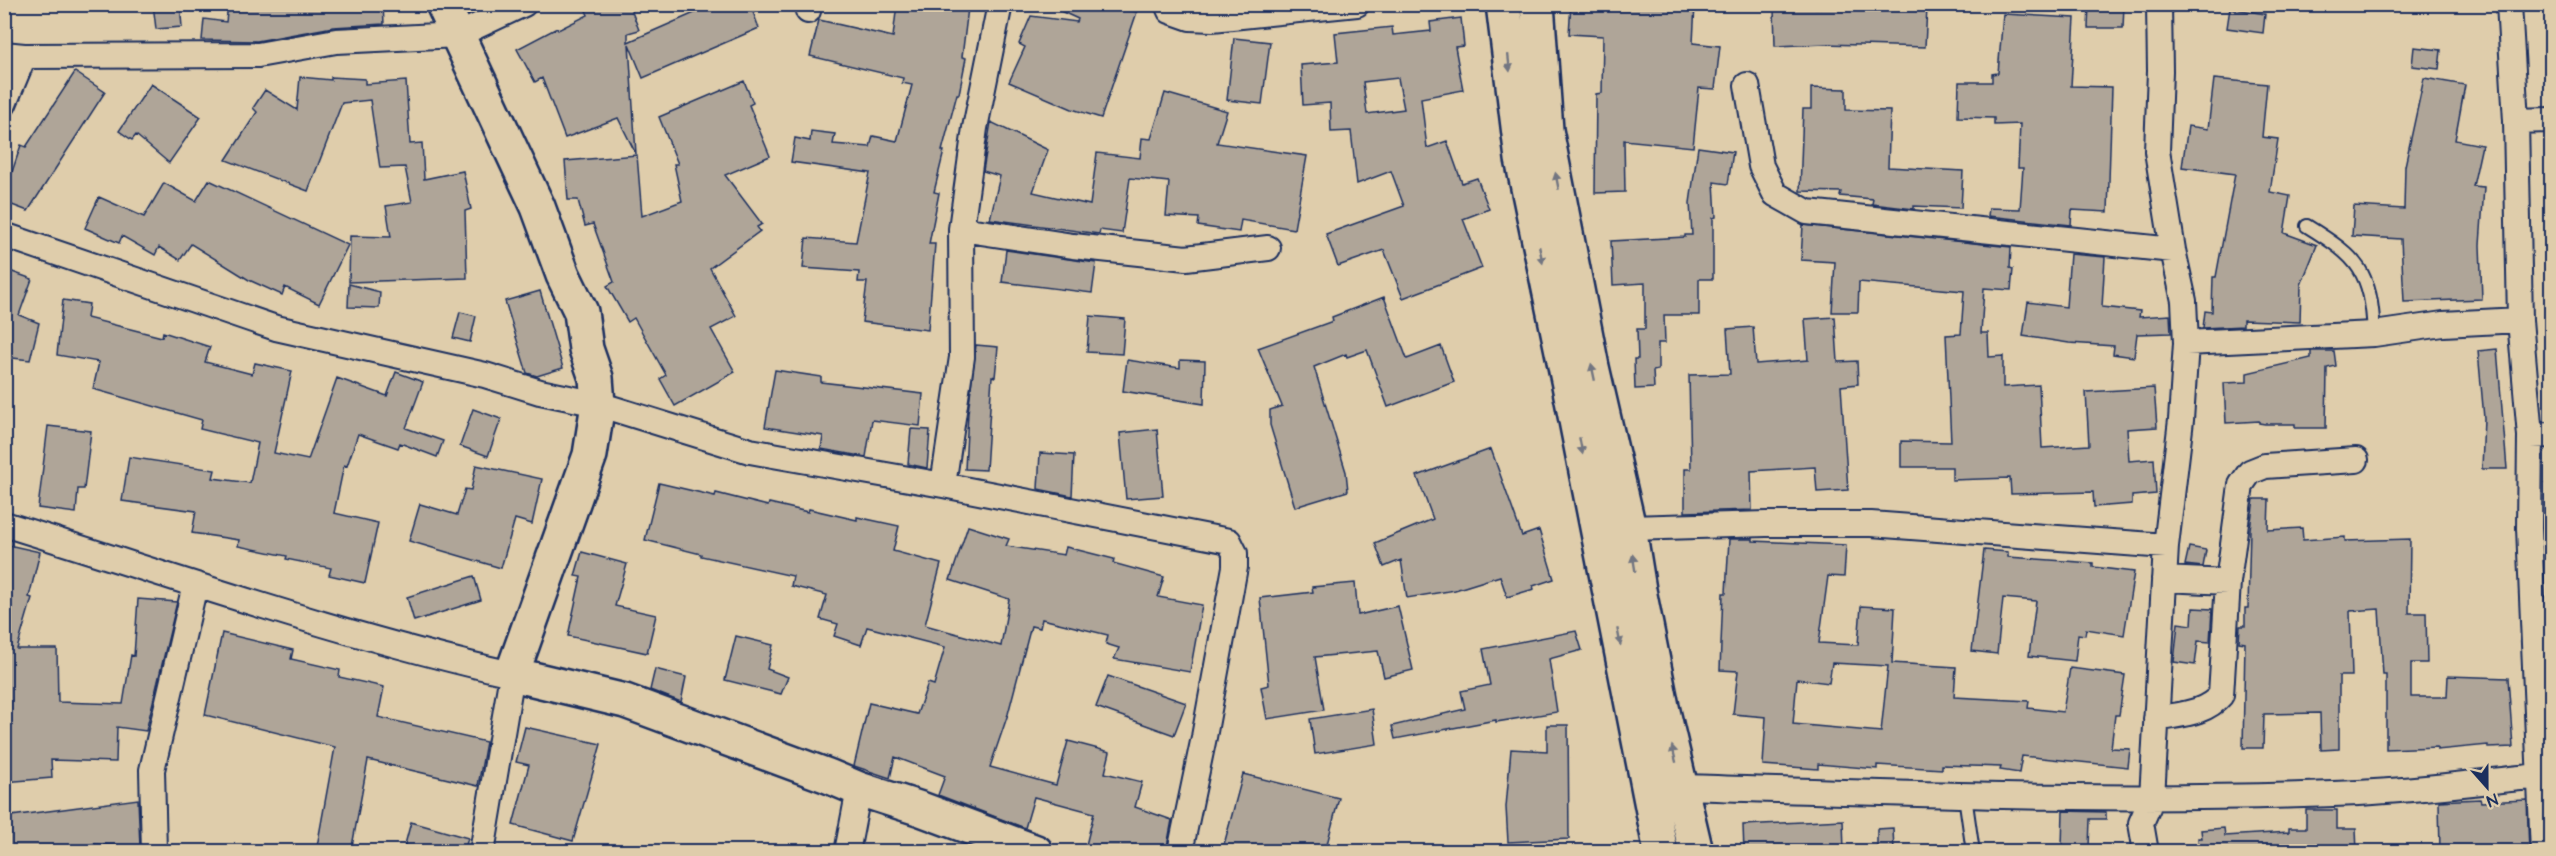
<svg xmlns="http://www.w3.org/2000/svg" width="2556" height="856" font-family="'Architects Daughter',sans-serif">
	<rect width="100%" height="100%" fill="#dfcdab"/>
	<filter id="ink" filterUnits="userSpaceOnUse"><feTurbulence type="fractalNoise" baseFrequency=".0167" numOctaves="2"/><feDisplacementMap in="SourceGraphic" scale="12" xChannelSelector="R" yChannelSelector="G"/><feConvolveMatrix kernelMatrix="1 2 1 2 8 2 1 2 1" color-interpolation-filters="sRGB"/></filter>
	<g filter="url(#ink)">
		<!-- building -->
		<path fill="#afa598" stroke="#1b2f5e" stroke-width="1.5" fill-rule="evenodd" d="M153 4H180L182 27 156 29Z
			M228 4H383L384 24 333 27 257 41 202 40 204 19 226 22Z
			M583 4H629L639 30 628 33V42L715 4H750L759 28 643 78 629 44 636 154 618 118 565 138 542 78 535 82 517 49 557 28 558 30 588 15Z
			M897 4H946L968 8 962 57 966 58 959 94H957L942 151H944L934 192 939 193 929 244H935L928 330 862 322 867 282H858L859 272 803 268 806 238 856 242 870 173 791 162 795 138 810 141 811 131 835 134 833 144 870 147 873 136 897 141 912 85 902 83 903 78 810 56 819 20 893 37Z
			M1045 4H1128L1126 10 1137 12 1101 118 1072 109 1009 82 1025 47 1019 44 1031 16 1077 22 1078 19Z
			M1571 4H1695L1693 43 1720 46 1715 89 1699 88 1693 147 1624 140 1625 192 1595 193 1596 94 1602 93 1603 36 1569 34Z
			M1853 4 1927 7 1925 47 1826 44 1775 46 1774 8 1853 7Z
			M2089 4H2124L2123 28H2088Z
			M2230 8 2265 14 2263 33 2227 28Z
			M2003 14 2075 18 2071 86 2112 87 2108 212 2072 210 2071 225 1988 216 1989 208 2020 209 2023 168H2018L2020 124 1994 125V118L1958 117 1959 82H1992V74L1998 73Z
			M1461 18 1464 46 1455 47 1463 90 1421 98 1427 148 1447 141 1462 183 1477 178 1489 209 1463 219 1482 268 1403 298 1384 250 1338 266 1326 234 1404 206 1391 171 1357 184 1351 131 1331 132 1330 103 1303 105 1301 65 1338 62 1335 33 1392 27 1393 35 1431 31 1430 22ZM1398 78 1404 109 1367 114 1363 82Z
			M1234 38 1270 42 1262 104 1227 100Z
			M2414 47 2441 50 2439 69 2412 66Z
			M75 72 105 92 28 211 4 202V179L9 181 21 145 26 147Z
			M300 77 331 80V77L365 79V84L406 81 410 144 422 143 424 179 463 171 471 209 465 211 467 278 349 282 350 236 391 237 386 206 412 202 405 167 380 168 370 100 342 103 308 191 226 160 257 112 253 108 265 90 297 110Z
			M2424 78 2465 85 2455 140 2482 145 2473 186 2484 187 2480 245 2482 299 2404 302 2401 239 2352 236 2354 206 2404 209 2405 166Z
			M2214 79 2267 84 2262 137 2278 139 2270 192 2290 196 2284 233 2317 245 2301 285 2300 322 2243 320V326L2203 328 2205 311 2212 312 2213 277H2216L2235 174 2182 167 2188 126 2208 129Z
			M744 81 753 103 749 105 770 156 725 175 762 224 757 227 760 231 710 268 736 316 711 329 735 372 675 406 660 379 666 375 634 318 628 322 607 286 614 282 593 224 585 226 578 200H568L565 161 637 155 642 216 682 201 674 164H678L659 117Z
			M151 84 201 117 169 163 136 135 132 140 119 131Z
			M1811 88 1846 89V110L1890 111 1888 167 1963 171 1961 208 1914 206V209L1872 204 1873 199 1840 196 1841 192 1800 191 1803 109H1811Z
			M1165 93 1227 111 1217 143 1307 156 1294 229 1241 220 1239 232 1198 226 1199 218 1166 216 1169 182 1130 178 1122 233 1100 230 1099 234 990 219 1000 176 983 171 991 122 1048 150 1033 192 1090 205 1097 153 1140 158 1142 138 1151 139Z
			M1698 147 1733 152 1728 184 1714 182 1716 217 1713 218V279H1699V315H1664L1665 343H1658V370L1653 371 1654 388 1635 389 1634 359H1638L1637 329H1645V283L1613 285 1611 241 1685 237V235H1692L1690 203Z
			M209 180 348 245 319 304 285 287 282 295 249 280 191 244 180 260 159 247 155 255 122 236 119 243 85 228 99 197 144 217 164 183 196 201Z
			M1803 225 2011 247 2010 268 2013 269 2011 290 1984 288 1981 333H1988L1989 357 2003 356V387L2039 385 2042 448 2089 445 2086 392 2154 388 2157 427 2127 429 2129 461 2154 459 2156 494 2132 496V504L2094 507 2093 492 2011 494 2010 478 1952 480V467H1901V441L1951 442 1946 335 1961 334 1964 291 1859 282 1858 312H1832L1835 262 1801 260Z
			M1006 250 1096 263 1092 293 1002 282Z
			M2070 254 2105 257 2102 307 2140 311 2139 317 2170 315 2171 333 2137 334 2134 357 2113 354 2114 346 2069 343 2023 336 2028 302 2066 307Z
			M4 269 32 279 19 315 39 323 30 360 4 357Z
			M349 284 380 292 379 308 348 307Z
			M540 291 563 368 537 376 527 373 505 301Z
			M1384 297 1407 359 1441 346 1454 382 1388 407 1367 350 1347 357 1346 354 1314 367 1346 472 1348 491 1295 507 1270 425V410L1282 406 1258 348 1333 321 1332 317Z
			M63 300 89 304 87 318 162 337 163 332 210 347 205 362 252 374 255 363 292 371 274 453 308 460 337 378 387 396 396 372 423 382 406 428 443 441 437 457 400 443 398 448 358 434 347 466 344 465 334 513 378 523 365 583 329 575 331 568 286 559 287 556 238 546 239 540 192 533 196 511 122 501 129 457 215 470 213 478 250 483 258 443 200 429 202 420 93 389 99 362 57 355Z
			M460 312 476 316 470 342 453 338Z
			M1090 316 1125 319 1122 354 1087 352Z
			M1835 317 1838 362 1857 361 1858 384 1841 386 1848 490 1817 492 1815 467 1751 471 1752 510 1685 512V469H1691L1689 375 1730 374 1727 329 1753 327 1756 364 1808 360 1805 319Z
			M976 345 998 347 995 377 992 376 986 470 965 469 968 413Z
			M2497 349 2507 469H2482L2484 418 2478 351Z
			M2311 351H2334L2336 366 2327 368 2326 428H2295V424H2265L2259 423V421L2226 423 2224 383 2247 382V373L2311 358Z
			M1127 360 1180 368V360L1205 361 1204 404 1123 391Z
			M775 370 821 377V382L923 394 920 426 872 420 866 457 821 449 823 436 765 427Z
			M473 409 501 419 488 456 460 446Z
			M48 426 91 431 84 489H78L76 513 38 508Z
			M911 429 930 430 927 468 908 464Z
			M1157 429 1163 496 1126 499 1120 433Z
			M1491 449 1522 536 1539 530 1554 579 1533 586 1534 589 1507 597 1500 576 1455 590 1407 598 1401 560 1384 567 1375 543 1433 519 1417 476Z
			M1040 453 1074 455 1072 496 1038 489Z
			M476 465 542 479 532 524 515 519 501 568 409 541 420 504 457 515 465 489 471 490Z
			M659 483 715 496 716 493 768 506 769 503 808 512 809 509 857 520V517L899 526 893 551 941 564 925 625 1001 646 1009 599 950 580 968 526 1009 539 1006 546 1064 555 1066 547 1114 559 1113 563 1164 577 1158 597 1202 605 1190 672 1114 659 1119 648 1106 644 1108 635 1042 619 1040 628 1031 626 1008 714 990 767 1056 785 1068 741 1110 752 1105 773 1142 782 1135 807 1172 820 1166 852H1110L1086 845 1094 813 1034 797 1025 828 938 795 945 776 895 757 890 778 854 766 869 703 917 714 928 683 934 685 945 647 867 627 861 645 834 636 838 624 820 619 827 595 791 586 793 576 701 556V554L645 540Z
			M2254 499H2269L2268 530 2302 528 2303 540 2345 537V541L2410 539 2409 613H2426L2427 663H2411V697H2447L2448 676 2508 678 2513 747 2488 748V745L2437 750V747L2386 749V675H2383L2379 609 2350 611 2352 676H2339V749L2321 750 2320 713 2264 714 2263 748H2243L2245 643 2239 642 2240 626H2245V608H2248L2250 529Z
			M1729 539H1753V541L1846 545 1844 577 1828 576 1819 643 1858 645 1861 606 1895 608 1892 663 1956 667 1954 697 2029 701 2028 708 2063 712 2070 668 2125 675 2119 715H2115L2111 748 2130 749 2128 767 2022 756 2019 773 2000 770 2001 767 1942 765V769L1877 765V769L1818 764V769L1763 765 1766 717 1733 714 1738 671 1720 670 1723 593H1726ZM1832 663 1888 666 1881 732 1793 724 1797 679 1829 683Z
			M4 544 40 552 29 597 32 598 17 649H57L58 702 123 704 131 655 134 656 138 599 177 602 146 731 117 727 116 762 51 760 52 778 4 782Z
			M2189 547 2206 550 2203 567 2185 565Z
			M1984 550 2008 552V557L2093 563V567L2134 572 2124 635 2086 629 2085 635 2078 634 2075 661 2029 656 2036 601 2003 598 1997 654 1972 651Z
			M582 552 627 564 615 606 656 615 647 653 568 636 581 577 575 576Z
			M474 576 481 600 414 621 407 597Z
			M1355 583 1358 615 1398 606 1413 670 1384 677 1378 651 1315 657 1324 710 1267 719 1261 687 1269 685 1260 598 1313 592 1312 587Z
			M2193 608 2212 609 2210 642 2198 641 2195 665 2174 662 2178 623 2192 625Z
			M1576 631 1582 650 1549 659 1557 712 1496 722V720L1395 739 1392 726 1465 709 1461 691 1490 685 1483 649Z
			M222 633 293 650 291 659 340 670 339 677 384 687 378 717 486 742 478 786 368 760 351 852H316L335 747 205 715Z
			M736 636 773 645 767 669 788 677 781 694 725 680Z
			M655 669 686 677 681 702 650 690Z
			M1108 676 1186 703 1174 735 1096 707Z
			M1372 709 1377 744 1315 754 1310 719Z
			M1547 725H1568L1569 839 1508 842 1506 807 1511 749 1547 751Z
			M525 727 601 744 573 841 513 825 529 765 516 762Z
			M1243 774 1339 798 1325 852H1222Z
			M138 799 140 847 95 844 43 852H4V817Z
			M2480 799 2481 802 2527 800 2529 852H2440L2439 801Z
			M2306 810H2337V829H2356L2357 852H2199L2198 838H2202L2201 830 2224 828 2225 836 2289 832V828H2306Z
			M2063 811 2106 812V819H2090L2089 848 2062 847Z
			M1843 820 1844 852H1744L1743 825Z
			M411 822 468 838 464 852H403Z
			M1893 828 1894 852H1877V829Z"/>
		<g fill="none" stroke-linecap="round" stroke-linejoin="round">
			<defs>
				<path id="lane" d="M2307 226C2359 258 2371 271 2374 334
					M1965 796 1973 852"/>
				<path id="street" d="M1167 4 1170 11 1190 18 1212 19 1357 4
					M2509 4 2516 121 2520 320 2530 436 2529 528 2543 852
					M808 11 810 4
					M4 54 24 56 258 55 336 41 458 35 524 4
					M1747 85 1761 166 1775 194 1807 212 2173 250
					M4 104 24 56
					M2516 121 2552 120
					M961 229 1073 246 1186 258 1268 248
					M4 235 276 328 485 375 540 392 598 404 750 451 943 485 1229 541 1235 553V567L1204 737 1180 852
					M2186 343 2374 334 2443 324 2520 320
					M2530 436 2552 435
					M943 485 962 357 961 229 975 128 1000 4
					M4 524C173 576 339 635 512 674L482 852
					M1629 528 1766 524H1871L2166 546
					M2164 579 2228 582
					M2156 719C2180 714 2205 714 2221 695L2228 582 2241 485 2250 472 2265 466 2356 460
					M1682 787C1907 794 2133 803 2359 793 2419 790 2479 782 2540 776
					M154 852 152 770 195 585
					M847 852 859 789
					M2146 852 2141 823 2152 798 2166 546 2181 420 2186 343 2184 301 2173 250 2157 151 2160 71 2159 4"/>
				<path id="secondary" d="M443 4 538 207 563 275 581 312 586 349 596 378 598 404 590 455 512 674 625 701 828 776 859 789 921 809 1036 852"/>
				<path id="primary" d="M1503 4 1522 159 1569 385 1661 852
					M1537 4 1546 130 1592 367 1629 528 1639 590 1662 707 1696 852"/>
			</defs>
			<!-- lane casing -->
			<use href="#lane" stroke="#1b2f5e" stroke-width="16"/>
			<!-- street casing -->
			<use href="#street" stroke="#1b2f5e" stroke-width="28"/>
			<!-- secondary casing -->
			<use href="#secondary" stroke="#1b2f5e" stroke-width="38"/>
			<!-- primary casing -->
			<use href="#primary" stroke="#1b2f5e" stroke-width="38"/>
			<!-- lane -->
			<use href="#lane" stroke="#dfcdab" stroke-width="12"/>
			<!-- street -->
			<use href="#street" stroke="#dfcdab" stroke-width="24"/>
			<!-- secondary -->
			<use href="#secondary" stroke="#dfcdab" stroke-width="33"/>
			<!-- primary -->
			<use href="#primary" stroke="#dfcdab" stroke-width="33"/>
		</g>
		<!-- one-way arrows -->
		<defs><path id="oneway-solid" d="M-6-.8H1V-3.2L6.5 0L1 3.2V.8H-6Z" transform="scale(1.5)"/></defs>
		<g fill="#737681">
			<use href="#oneway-solid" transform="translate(1509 63) rotate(84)"/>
			<use href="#oneway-solid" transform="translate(1557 181) rotate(-101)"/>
			<use href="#oneway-solid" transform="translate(1541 255) rotate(78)"/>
			<use href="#oneway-solid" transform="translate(1593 372) rotate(-102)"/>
			<use href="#oneway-solid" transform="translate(1581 446) rotate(79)"/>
			<use href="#oneway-solid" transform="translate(1634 563) rotate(-99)"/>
			<use href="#oneway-solid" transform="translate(1619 637) rotate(79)"/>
			<use href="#oneway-solid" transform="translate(1674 754) rotate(-104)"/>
		</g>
	</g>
	<!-- margin -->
	<rect width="2556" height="856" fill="none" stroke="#dfcdab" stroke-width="24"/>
	<rect x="12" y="12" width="2532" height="832" fill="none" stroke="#1b2f5e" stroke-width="2" filter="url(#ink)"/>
	<!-- north arrow -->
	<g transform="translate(2487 787) rotate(159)" stroke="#dfcdab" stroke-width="4.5" paint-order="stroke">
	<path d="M0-4.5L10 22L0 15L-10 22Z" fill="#1b2f5e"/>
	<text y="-9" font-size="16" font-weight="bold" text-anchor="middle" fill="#1b2f5e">N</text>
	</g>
</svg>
